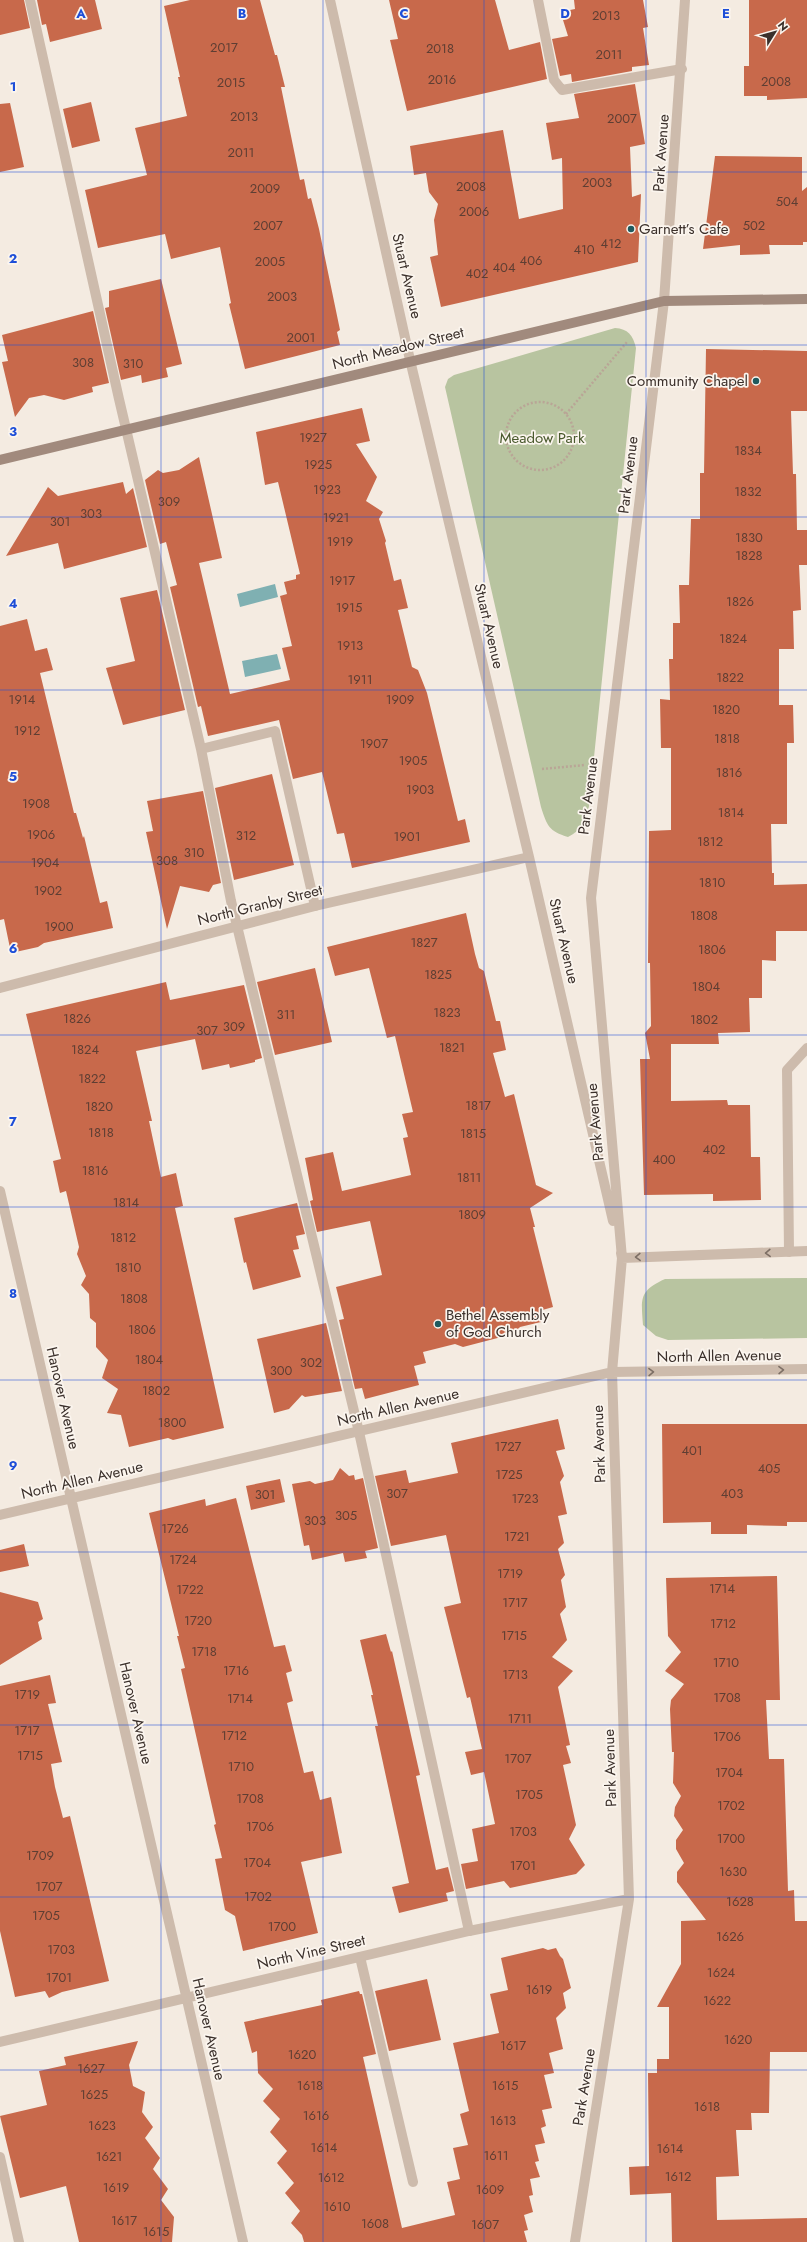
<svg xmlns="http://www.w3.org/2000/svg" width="807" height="2242" font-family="Jost,sans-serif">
	<rect width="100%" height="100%" fill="#f4ebe1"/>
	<!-- green -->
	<path fill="#b8c4a0" d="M615 328C628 329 633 335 636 348L589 806C586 821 582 830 568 837 549 831 547 826 541 807L445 387 448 379 454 375Z
		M807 1278V1338L668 1340 656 1336 643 1325C641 1298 639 1291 665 1279Z"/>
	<!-- water -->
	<path fill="#7fb0b2" d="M275 584 278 597 240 607 237 594Z
		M277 654 281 669 245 677 242 661Z"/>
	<!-- building -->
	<path fill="#c8694b" d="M0 0H24L30 28 0 35Z
		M37 0H95L102 29 50 42 46 24 42 25Z
		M190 0H260L275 55H277L285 87H281L300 180 304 179 308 199 311 198 319 229 340 330 337 332 340 345 245 369 229 304 231 303 220 247 171 259 165 234 98 248 85 190 147 175 135 128 187 116 178 77H180L164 6Z
		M389 0H495L509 50 540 42 547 79 407 111 390 40 398 39Z
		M574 0H643L648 27 643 28 649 65 632 67V71L572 82 571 74 560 76 552 39 568 36 563 20 566 19 565 11 575 9Z
		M749 0H807V98L767 100V96H744V66H749Z
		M635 84 645 144 630 147 632 197 641 194 638 262 441 307 430 257 438 255 434 220 438 204 429 192 426 173 414 175 410 146 503 130 519 219 563 209 562 158 552 160 546 123 579 118 574 94Z
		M91 102 100 141 72 148 63 109Z
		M10 103 24 167 0 172V104Z
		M715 156 802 157V191L807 187V242H803V245H769L770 254 740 255V245L703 249Z
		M161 279 182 364 166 368 168 377 142 383 141 375 121 380 105 308 109 307V291Z
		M93 311 109 383 92 387 93 392 64 400 44 395 29 398 15 417 2 362 8 361 2 335Z
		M706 349 807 351V411H791L793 474H796L797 530H807V565H799L801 610 793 611 794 649H779V705H793L794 743H787V824H771L772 873H774V885L807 884V931H776V961L762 960V998H749L750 1032 718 1033 719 1044H671V1101L727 1100 728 1105H750L751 1157H760L761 1200 713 1201V1194L644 1195 640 1059H650L645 1033 651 1026 650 963H648L649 831 671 830V748H661L660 699 670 700 669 659H673V623H680L679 585H689L691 519H700V473H704Z
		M362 408 370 441 356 444 377 477 366 501 383 512 379 519 386 541 385 543 394 581 401 579 408 608 398 610 412 667 418 670 427 693 458 821 465 819 470 842 352 868 344 833 337 834 322 772 293 779 279 720 208 736 201 706 198 707 170 587 177 585 166 542 160 544 145 480 158 470 163 473 179 470 199 457 222 558 199 563 230 694 290 680 282 648 292 646 280 596 287 594 284 582 296 579V575L300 574 278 482 265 485 256 432Z
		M123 482 126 494 133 488 147 547 64 569 58 543 6 556 48 487 58 496Z
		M157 590 185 710 123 725 106 668 135 661 120 598Z
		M27 619 35 651 47 648 53 670 40 673 74 813H76L83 838 84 836 100 903 107 901 113 928 44 943 38 947 11 953 4 919 0 920V626Z
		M272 774 294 865 234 880 215 788Z
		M203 791 221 883 213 885 209 892 180 886 167 929 146 832 153 831 147 801Z
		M466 913 475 954 479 968 484 971 496 1021H500L506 1050 493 1053 505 1097 514 1094 536 1185 553 1193 530 1208 535 1227H533L553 1307 539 1311 541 1322 520 1327 513 1334 463 1347 455 1344 423 1352 426 1363 414 1366 419 1385 365 1399 362 1388 355 1389 339 1320 344 1319 336 1287 382 1275 370 1221 317 1232 310 1201 313 1200 305 1158 333 1152 342 1191 411 1175 403 1138 408 1137 402 1114 413 1112 395 1036 387 1038 369 968 335 976 327 947Z
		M315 968 332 1042 275 1055 257 982Z
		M166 982 170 1000 244 985 262 1058 255 1060V1062L230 1068 229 1064 202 1070 195 1039 136 1051 152 1121H149L161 1177 176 1173 183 1206 175 1208 224 1428 173 1440 168 1438 129 1447 121 1415 107 1413 118 1389 102 1378 108 1360 96 1347V1323L90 1318 89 1294 81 1285 86 1276 77 1254 79 1247 66 1191 60 1193 53 1161 61 1159 26 1014Z
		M297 1203 305 1234 296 1236 299 1249 293 1250 301 1277 253 1290 246 1262 244 1263 234 1218Z
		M326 1323 342 1391 305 1397 302 1395 289 1409 274 1413 257 1339Z
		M558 1419 565 1449 556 1451 564 1476 560 1482 567 1514 558 1516 564 1543 558 1549 565 1575 561 1580 566 1607 560 1614 567 1640 552 1657 573 1671 558 1687 570 1745 566 1746 571 1763 563 1765 576 1825 569 1839 585 1865 576 1874 510 1888 504 1881 466 1889 461 1864 478 1861 472 1829 495 1824 484 1772 471 1775 465 1752 482 1749 470 1697 467 1698 444 1607 461 1603 446 1535 391 1546 375 1476 406 1470 409 1483 458 1473 451 1443Z
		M662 1424H807V1522H787V1526L747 1525V1534H711V1522L663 1523Z
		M340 1468 349 1476 354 1475 355 1480 363 1478 378 1548 365 1551 367 1558 345 1562 343 1553 312 1560 309 1545 304 1546 292 1484 310 1481 315 1484 333 1480Z
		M280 1479 285 1502 251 1510 246 1486Z
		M236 1498 274 1647 285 1645 292 1671 286 1673 293 1701 287 1703 304 1773 313 1771 320 1800 331 1797 342 1853 301 1862 318 1933 243 1951 235 1916 225 1910 215 1859 222 1858 214 1825 216 1824 181 1669 185 1668 177 1636H179L149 1513 205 1499 206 1506Z
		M24 1544 29 1566 0 1572V1550Z
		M777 1576 780 1700H766L769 1759H784L788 1891 794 1890 795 1921H807V2052H770L769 2113H751L752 2130H736L739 2176 716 2177 717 2220 807 2218V2242H672L671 2193 630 2195 629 2167 649 2166 648 2073H657V2059H669V2007H657L681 1964V1921L706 1920 677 1882V1872L684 1863 676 1849V1840L683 1830 674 1816 675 1807 681 1796 673 1783 674 1752H672L670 1709 671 1700 684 1684 665 1671 681 1652 668 1636 666 1578Z
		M0 1592 38 1602 43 1619 38 1622 42 1639 0 1665Z
		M386 1634 391 1652 392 1651 420 1775 416 1776 436 1870 448 1867 454 1891 446 1893 448 1901 399 1913 392 1887 409 1883 375 1726H378L371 1695H373L360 1640Z
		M50 1675 56 1703 48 1704 62 1762 51 1764 55 1787 63 1818 70 1816 109 1981 62 1992 49 1998 45 1991 15 1997 0 1931V1686Z
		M543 1948 548 1950 556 1948 560 1956 563 1959 571 1988 563 1993 566 2008 556 2018 563 2049 549 2053 554 2073 544 2075 552 2108 542 2110 546 2126 541 2128 545 2143 535 2145 539 2161 535 2162 540 2177 530 2179 533 2195 529 2196 533 2212 524 2215 528 2230 524 2231 527 2242H304L302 2235 291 2223 300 2211 285 2193 294 2183 277 2163 287 2151 270 2132 280 2119 263 2101 273 2089 258 2073 257 2051 252 2053 244 2022 322 2005 321 2000 359 1991 360 1994H362L376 2054 363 2057 402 2228 455 2215 447 2182 460 2179 453 2148 468 2145 460 2114 469 2111 453 2043 499 2033 490 1994 508 1990 501 1958Z
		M427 1979 441 2040 389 2051 375 1991Z
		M138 2041 129 2065 133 2086 145 2092 142 2112 153 2127 145 2138 160 2158 153 2169 168 2189 161 2200 174 2217 172 2242H79L66 2186 20 2198 0 2116 47 2105 39 2071 66 2065 64 2057Z"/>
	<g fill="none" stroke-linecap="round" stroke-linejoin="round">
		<!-- path -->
		<path stroke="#b9a596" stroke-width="2.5" stroke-dasharray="2 2" stroke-linecap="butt" d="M506 436a34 34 0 1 1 68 0a34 34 0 1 1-68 0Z
			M566 414 627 342
			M542 769 585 765"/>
		<!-- lane -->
		<path stroke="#cdbbac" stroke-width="10" d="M30 0 119 399 201 749 231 901 359 1432 469 1931
			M538 0 554 80 562 90 682 69
			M201 749 275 731 315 906
			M789 1252 787 1070 807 1048
			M360 1957 413 2182
			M0 2157 19 2242"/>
		<!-- street -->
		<path stroke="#cdbbac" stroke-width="10" d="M330 0 410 360 529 857 613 1221
			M0 988 315 906 529 857
			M0 1191 243 2242
			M621 1253 622 1258 807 1251
			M0 1515 612 1372 807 1369
			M0 2042 469 1931 629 1899
			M575 2242 629 1899 612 1372 622 1258 591 898 664 301 685 0"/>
		<!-- secondary -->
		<path stroke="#a18a7d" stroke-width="10" d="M0 460 664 301 807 299"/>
	</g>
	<!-- one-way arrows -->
	<defs><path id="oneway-chevron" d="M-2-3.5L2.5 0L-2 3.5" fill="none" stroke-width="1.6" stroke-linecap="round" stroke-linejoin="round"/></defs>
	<g stroke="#7d6f65">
		<use href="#oneway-chevron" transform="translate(768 1253) rotate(178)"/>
		<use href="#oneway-chevron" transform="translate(638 1257) rotate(178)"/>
		<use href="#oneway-chevron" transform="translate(781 1370) rotate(-1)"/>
		<use href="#oneway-chevron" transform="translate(651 1372) rotate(-1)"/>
	</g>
	<!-- grid -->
	<path fill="none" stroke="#1d4ed8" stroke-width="1" stroke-opacity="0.55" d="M161 0V2242M323 0V2242M484 0V2242M646 0V2242M0 172H807M0 345H807M0 517H807M0 690H807M0 862H807M0 1035H807M0 1207H807M0 1380H807M0 1552H807M0 1725H807M0 1897H807M0 2070H807"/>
	<!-- markers -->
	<g fill="#1f5a5e" stroke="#fbf5ee" stroke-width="1.5">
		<circle cx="631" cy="229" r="4"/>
		<circle cx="756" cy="381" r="4"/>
		<circle cx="438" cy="1324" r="4"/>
	</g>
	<g text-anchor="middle" stroke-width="3.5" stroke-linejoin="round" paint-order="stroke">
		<!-- number labels -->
		<g font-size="13" fill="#5e3e33">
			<text x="606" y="20">2013</text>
			<text x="224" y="52">2017</text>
			<text x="440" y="53">2018</text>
			<text x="609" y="59">2011</text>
			<text x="442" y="84">2016</text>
			<text x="776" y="86">2008</text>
			<text x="231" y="87">2015</text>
			<text x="244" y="121">2013</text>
			<text x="622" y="123">2007</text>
			<text x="241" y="157">2011</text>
			<text x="597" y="187">2003</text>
			<text x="471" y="191">2008</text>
			<text x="265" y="193">2009</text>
			<text x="787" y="206">504</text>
			<text x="474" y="216">2006</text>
			<text x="268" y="230">2007</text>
			<text x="754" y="230">502</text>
			<text x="611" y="248">412</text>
			<text x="584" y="254">410</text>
			<text x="531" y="265">406</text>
			<text x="270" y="266">2005</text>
			<text x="504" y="272">404</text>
			<text x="477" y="278">402</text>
			<text x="282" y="301">2003</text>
			<text x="301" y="342">2001</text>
			<text x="83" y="367">308</text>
			<text x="133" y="368">310</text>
			<text x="313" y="442">1927</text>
			<text x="748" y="455">1834</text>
			<text x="318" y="469">1925</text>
			<text x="327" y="494">1923</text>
			<text x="748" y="496">1832</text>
			<text x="169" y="506">309</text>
			<text x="91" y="518">303</text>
			<text x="336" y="522">1921</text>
			<text x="60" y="526">301</text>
			<text x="749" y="542">1830</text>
			<text x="340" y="546">1919</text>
			<text x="749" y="560">1828</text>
			<text x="342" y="585">1917</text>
			<text x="740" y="606">1826</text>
			<text x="349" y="612">1915</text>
			<text x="733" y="643">1824</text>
			<text x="350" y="650">1913</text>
			<text x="730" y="682">1822</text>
			<text x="360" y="684">1911</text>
			<text x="22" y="704">1914</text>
			<text x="400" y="704">1909</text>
			<text x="726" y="714">1820</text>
			<text x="27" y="735">1912</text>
			<text x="727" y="743">1818</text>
			<text x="374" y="748">1907</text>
			<text x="413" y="765">1905</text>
			<text x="729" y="777">1816</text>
			<text x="420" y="794">1903</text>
			<text x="36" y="808">1908</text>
			<text x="731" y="817">1814</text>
			<text x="41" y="839">1906</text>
			<text x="246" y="840">312</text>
			<text x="407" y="841">1901</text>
			<text x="710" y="846">1812</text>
			<text x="194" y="857">310</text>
			<text x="167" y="865">308</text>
			<text x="45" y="867">1904</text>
			<text x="712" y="887">1810</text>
			<text x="48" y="895">1902</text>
			<text x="704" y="920">1808</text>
			<text x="59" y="931">1900</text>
			<text x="424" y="947">1827</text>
			<text x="712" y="954">1806</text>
			<text x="438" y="979">1825</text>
			<text x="706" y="991">1804</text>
			<text x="447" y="1017">1823</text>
			<text x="286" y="1019">311</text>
			<text x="77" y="1023">1826</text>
			<text x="704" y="1024">1802</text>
			<text x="234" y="1031">309</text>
			<text x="207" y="1035">307</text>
			<text x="452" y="1052">1821</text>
			<text x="85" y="1054">1824</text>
			<text x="92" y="1083">1822</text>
			<text x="478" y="1110">1817</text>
			<text x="99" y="1111">1820</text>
			<text x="101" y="1137">1818</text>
			<text x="473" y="1138">1815</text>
			<text x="714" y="1154">402</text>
			<text x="664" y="1164">400</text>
			<text x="95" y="1175">1816</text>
			<text x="469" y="1182">1811</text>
			<text x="126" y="1207">1814</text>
			<text x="472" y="1219">1809</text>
			<text x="123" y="1242">1812</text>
			<text x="128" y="1272">1810</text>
			<text x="134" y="1303">1808</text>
			<text x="142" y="1334">1806</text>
			<text x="149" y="1364">1804</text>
			<text x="311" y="1367">302</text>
			<text x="281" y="1375">300</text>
			<text x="156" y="1395">1802</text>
			<text x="172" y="1427">1800</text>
			<text x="508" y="1451">1727</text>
			<text x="692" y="1455">401</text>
			<text x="769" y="1473">405</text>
			<text x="509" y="1479">1725</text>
			<text x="397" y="1498">307</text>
			<text x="732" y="1498">403</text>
			<text x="265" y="1499">301</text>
			<text x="525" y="1503">1723</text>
			<text x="346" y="1520">305</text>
			<text x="315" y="1525">303</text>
			<text x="175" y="1533">1726</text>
			<text x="517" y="1541">1721</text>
			<text x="183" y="1564">1724</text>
			<text x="510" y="1578">1719</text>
			<text x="722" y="1593">1714</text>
			<text x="190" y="1594">1722</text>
			<text x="515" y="1607">1717</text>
			<text x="198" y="1625">1720</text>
			<text x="723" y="1628">1712</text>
			<text x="514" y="1640">1715</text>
			<text x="204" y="1656">1718</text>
			<text x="726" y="1667">1710</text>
			<text x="236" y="1675">1716</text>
			<text x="515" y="1679">1713</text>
			<text x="27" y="1699">1719</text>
			<text x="727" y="1702">1708</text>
			<text x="240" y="1703">1714</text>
			<text x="520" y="1723">1711</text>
			<text x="27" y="1735">1717</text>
			<text x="234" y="1740">1712</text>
			<text x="727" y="1741">1706</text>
			<text x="30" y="1760">1715</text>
			<text x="518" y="1763">1707</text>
			<text x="241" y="1771">1710</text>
			<text x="729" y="1777">1704</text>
			<text x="529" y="1799">1705</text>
			<text x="250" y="1803">1708</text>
			<text x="731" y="1810">1702</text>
			<text x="260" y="1831">1706</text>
			<text x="523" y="1836">1703</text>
			<text x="731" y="1843">1700</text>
			<text x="40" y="1860">1709</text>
			<text x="257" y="1867">1704</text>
			<text x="523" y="1870">1701</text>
			<text x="733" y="1876">1630</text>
			<text x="49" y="1891">1707</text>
			<text x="258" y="1901">1702</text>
			<text x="740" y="1906">1628</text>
			<text x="46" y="1920">1705</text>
			<text x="282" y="1931">1700</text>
			<text x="730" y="1941">1626</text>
			<text x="61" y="1954">1703</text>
			<text x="721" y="1977">1624</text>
			<text x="59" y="1982">1701</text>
			<text x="539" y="1994">1619</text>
			<text x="717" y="2005">1622</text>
			<text x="738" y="2044">1620</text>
			<text x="513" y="2050">1617</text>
			<text x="302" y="2059">1620</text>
			<text x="91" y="2073">1627</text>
			<text x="310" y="2090">1618</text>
			<text x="505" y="2090">1615</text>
			<text x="94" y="2099">1625</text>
			<text x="707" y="2111">1618</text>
			<text x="316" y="2120">1616</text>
			<text x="503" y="2125">1613</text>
			<text x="102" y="2130">1623</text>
			<text x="324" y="2152">1614</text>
			<text x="670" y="2153">1614</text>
			<text x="496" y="2160">1611</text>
			<text x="109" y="2161">1621</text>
			<text x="678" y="2181">1612</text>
			<text x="331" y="2182">1612</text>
			<text x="116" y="2192">1619</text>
			<text x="490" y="2194">1609</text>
			<text x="337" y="2211">1610</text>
			<text x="124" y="2225">1617</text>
			<text x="375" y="2228">1608</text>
			<text x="485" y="2229">1607</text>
			<text x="156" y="2236">1615</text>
		</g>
		<!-- street labels -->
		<g font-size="15" fill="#3b302b" stroke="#fbf5ee">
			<text transform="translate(661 153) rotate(-86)" y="5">Park Avenue</text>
			<text transform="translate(407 276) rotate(77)" y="5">Stuart Avenue</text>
			<text transform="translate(398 348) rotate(-14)" y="5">North Meadow Street</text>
			<text transform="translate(628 475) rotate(-83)" y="5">Park Avenue</text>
			<text transform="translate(489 626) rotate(77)" y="5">Stuart Avenue</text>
			<text transform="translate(588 796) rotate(-83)" y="5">Park Avenue</text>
			<text transform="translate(260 905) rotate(-14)" y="5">North Granby Street</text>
			<text transform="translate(564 941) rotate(77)" y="5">Stuart Avenue</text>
			<text transform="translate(595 1122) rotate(-95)" y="5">Park Avenue</text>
			<text transform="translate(719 1356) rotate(-1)" y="5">North Allen Avenue</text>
			<text transform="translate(63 1398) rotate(77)" y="5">Hanover Avenue</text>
			<text transform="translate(398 1407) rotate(-13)" y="5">North Allen Avenue</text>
			<text transform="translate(599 1444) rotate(-92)" y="5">Park Avenue</text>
			<text transform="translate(82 1480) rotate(-13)" y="5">North Allen Avenue</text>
			<text transform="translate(136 1713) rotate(77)" y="5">Hanover Avenue</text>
			<text transform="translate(610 1768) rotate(-92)" y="5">Park Avenue</text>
			<text transform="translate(311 1952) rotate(-13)" y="5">North Vine Street</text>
			<text transform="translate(209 2029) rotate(77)" y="5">Hanover Avenue</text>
			<text transform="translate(584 2087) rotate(-81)" y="5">Park Avenue</text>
		</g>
		<!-- poi labels -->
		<g font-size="15" fill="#3b302b" stroke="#fbf5ee" text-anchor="start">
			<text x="639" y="234">Garnett’s Cafe</text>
			<text x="748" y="386" text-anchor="end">Community Chapel</text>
			<text x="446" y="1320">Bethel Assembly<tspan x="446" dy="17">of God Church</tspan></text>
		</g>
		<!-- park labels -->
		<g font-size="15" fill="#4a5a2e" stroke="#fbf5ee">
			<text x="542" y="443">Meadow Park</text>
		</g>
	</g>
	<g font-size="13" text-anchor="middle" font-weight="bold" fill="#1d4ed8" stroke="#fbf5ee" stroke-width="3.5" stroke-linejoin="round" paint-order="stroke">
		<text x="81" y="18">A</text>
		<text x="242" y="18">B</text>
		<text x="404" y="18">C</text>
		<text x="565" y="18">D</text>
		<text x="726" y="18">E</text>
		<text x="13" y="91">1</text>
		<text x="13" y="263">2</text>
		<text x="13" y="436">3</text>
		<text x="13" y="608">4</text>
		<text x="13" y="781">5</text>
		<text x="13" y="953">6</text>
		<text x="13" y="1126">7</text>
		<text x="13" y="1298">8</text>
		<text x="13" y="1470">9</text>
	</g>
	<!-- north arrow -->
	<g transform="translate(775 32) rotate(53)" stroke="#fbf5ee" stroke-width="3" paint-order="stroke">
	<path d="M0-3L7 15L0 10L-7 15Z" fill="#3b302b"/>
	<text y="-6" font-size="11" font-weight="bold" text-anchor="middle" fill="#3b302b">N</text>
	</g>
</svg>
